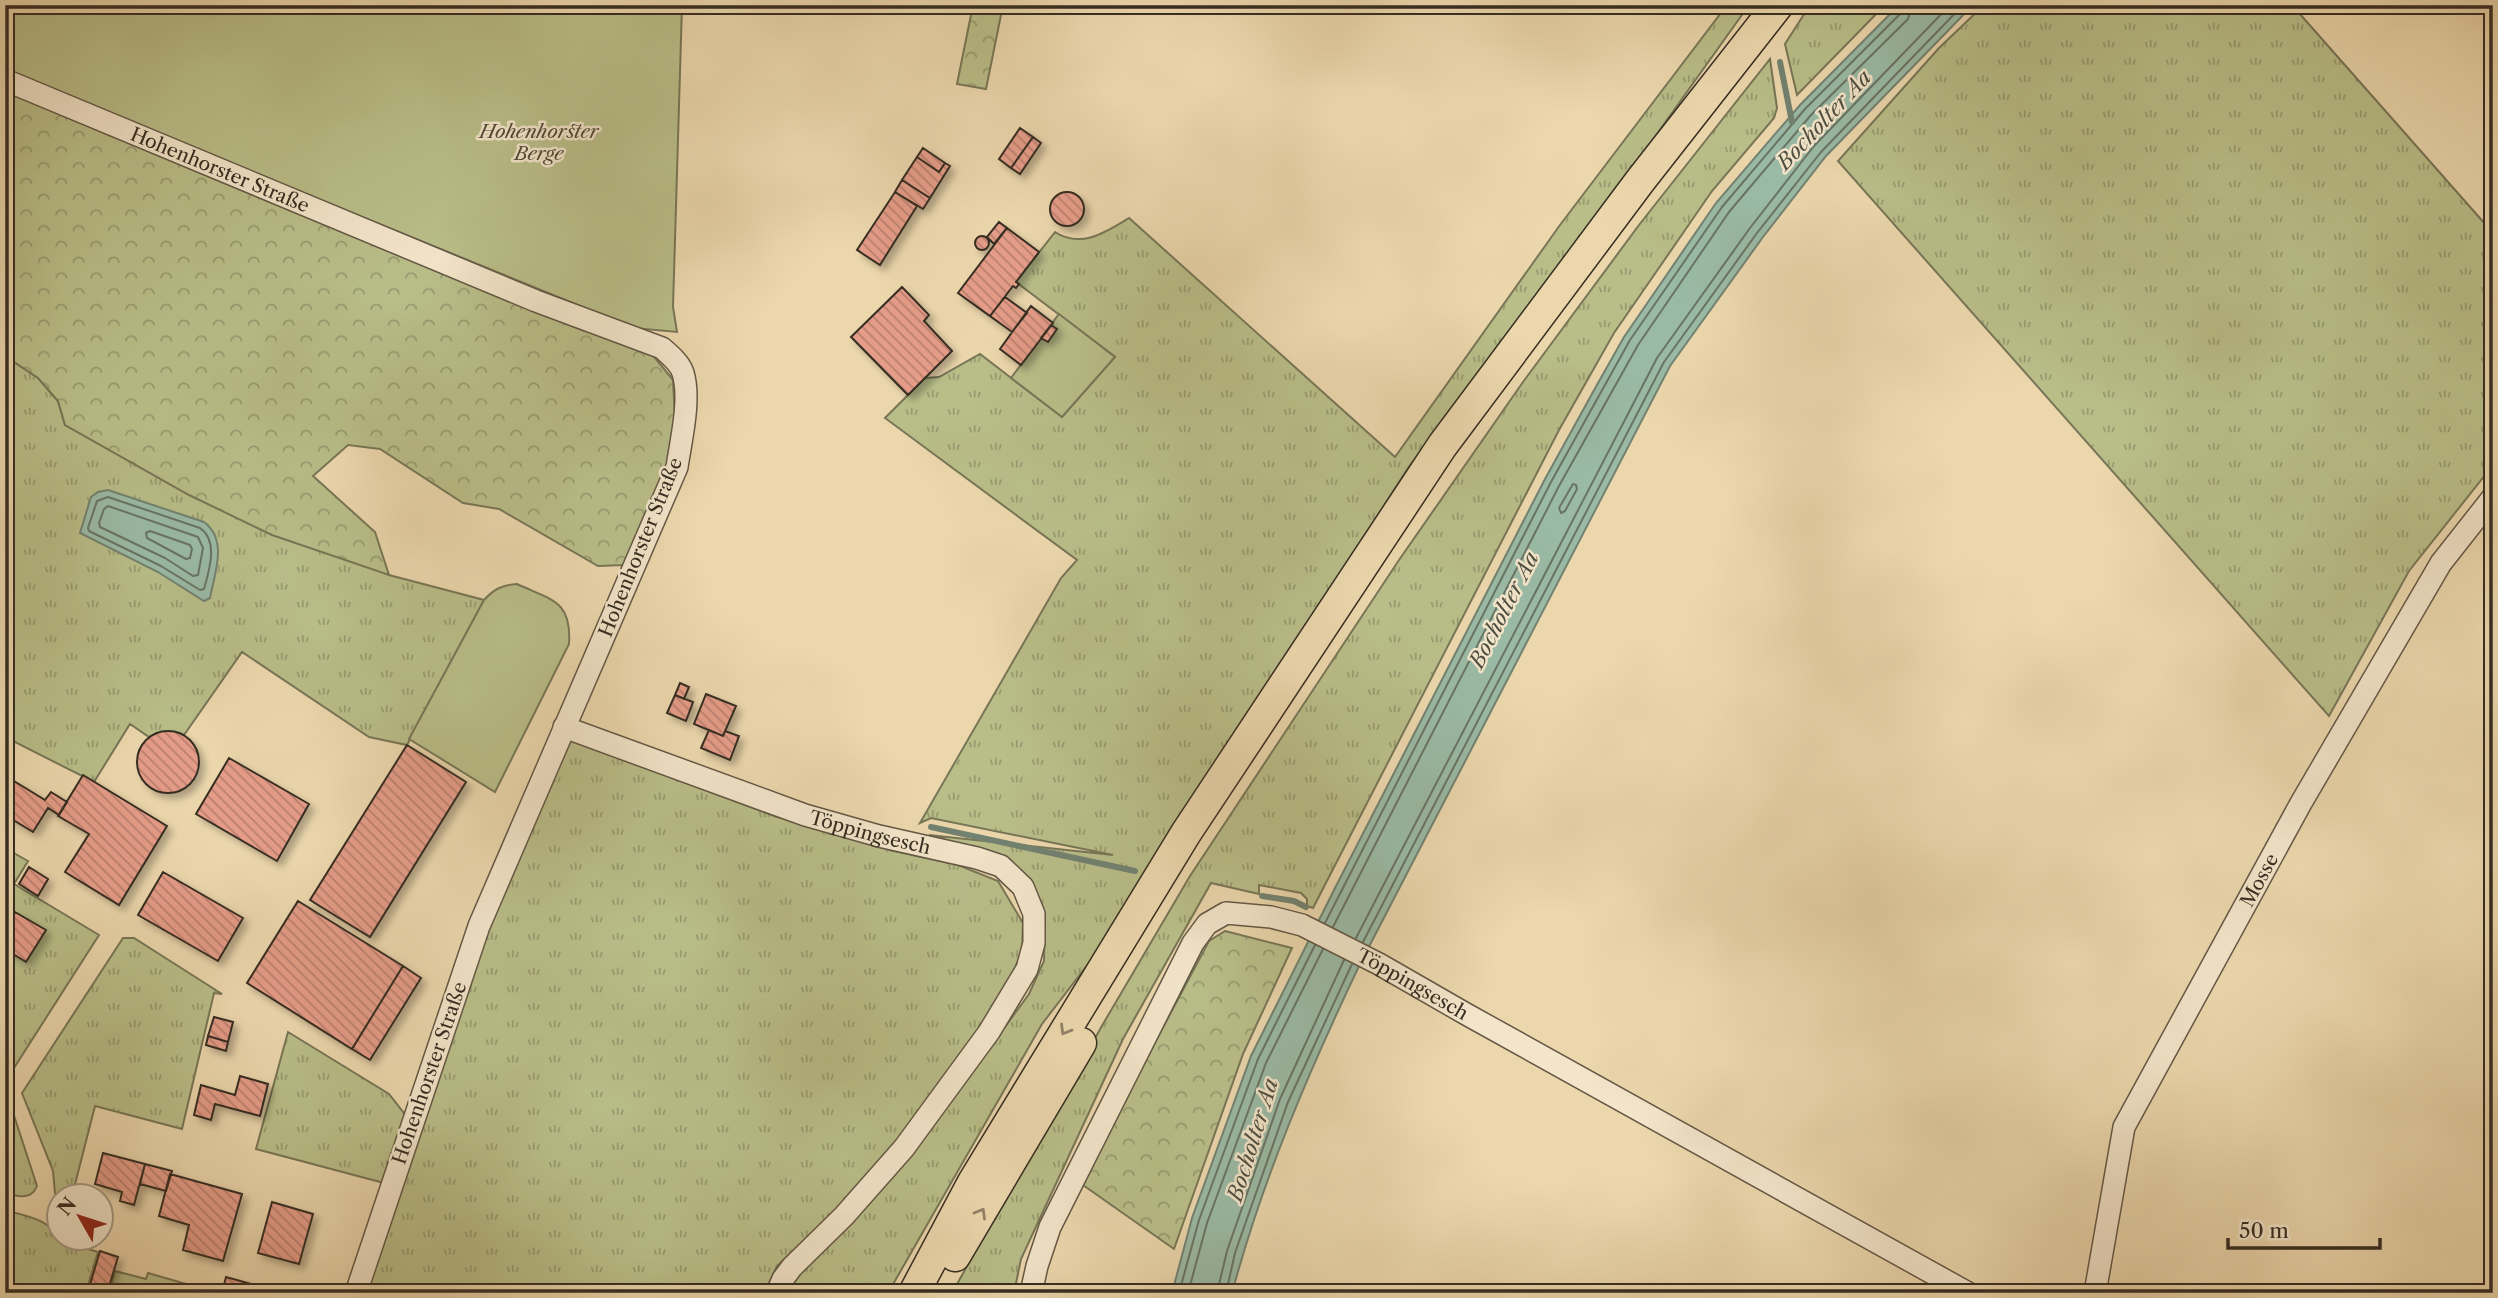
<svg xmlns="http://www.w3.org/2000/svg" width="2498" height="1298" font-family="'Libre Caslon Text',serif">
	<defs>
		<pattern id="grass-tufts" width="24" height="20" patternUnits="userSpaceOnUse" patternTransform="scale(1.75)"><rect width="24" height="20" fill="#b9be89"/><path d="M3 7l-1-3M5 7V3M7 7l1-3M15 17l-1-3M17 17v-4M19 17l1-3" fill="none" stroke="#979b70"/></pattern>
		<pattern id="forest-crowns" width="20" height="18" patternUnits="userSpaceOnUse" patternTransform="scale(1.75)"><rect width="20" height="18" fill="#b9be89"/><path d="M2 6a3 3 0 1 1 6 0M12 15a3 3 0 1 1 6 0" fill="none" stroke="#979b70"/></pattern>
		<pattern id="building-back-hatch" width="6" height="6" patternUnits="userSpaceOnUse" patternTransform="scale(1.75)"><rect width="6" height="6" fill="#e59c88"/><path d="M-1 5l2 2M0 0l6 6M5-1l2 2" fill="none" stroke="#ba806f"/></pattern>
		<filter id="shadow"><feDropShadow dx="5" dy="5" stdDeviation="3.5" flood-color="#0004"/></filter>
	</defs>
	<rect width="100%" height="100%" fill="#ecd7ad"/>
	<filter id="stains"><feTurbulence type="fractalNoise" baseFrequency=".00286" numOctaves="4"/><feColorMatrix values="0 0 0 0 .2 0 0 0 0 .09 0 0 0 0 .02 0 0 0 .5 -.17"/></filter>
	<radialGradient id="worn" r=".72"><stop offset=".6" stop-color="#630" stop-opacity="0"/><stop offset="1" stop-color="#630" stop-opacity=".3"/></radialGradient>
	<!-- grass -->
	<path fill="url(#grass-tufts)" stroke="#787656" stroke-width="2" d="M1727 5H1749L1634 166 1408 468 1105 942 1042 1024 888 1293H788L792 1280 954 1097 1029 994 1044 961 1045 917 1026 876 1005 858 929 835 1113 855 931 818 920 823 1061 578 1077 560 885 418 925 378 939 377 980 354 1062 417 1115 357 1016 282 1055 232C1081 249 1106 232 1129 218L1395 457 1560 225Z
		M1810 5H1885L1797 95 1785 44Z
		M1984 5H2292L2493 233V465L2409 571 2329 716 1838 161 1939 48Z
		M1770 59 1777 108 1774 118 1712 191 1614 333 1559 430 1313 908 1307 906V899L1301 893 1259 885V894L1211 883 1123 1039 1021 1259 1014 1293H952L1103 1024 1190 876 1399 560 1523 382 1639 225Z
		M5 356 38 378 58 401 65 425 389 575 484 600 407 745 369 737 242 652 184 735C170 730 162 731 149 737L130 724 94 782 5 737Z
		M571 740 774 816 894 851 958 865 998 881 1023 923 1022 952 1009 981 983 1025 931 1098 880 1161 838 1208 777 1266 768 1285 766 1293H367C407 1164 447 1035 497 910 519 852 542 794 571 740Z
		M5 848 28 861 14 884 99 935 5 1082Z
		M123 938H134L222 994 214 993 182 1129 95 1106 72 1196H60L59 1205 55 1193 53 1171 22 1093Z
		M288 1032 389 1094 407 1117 384 1183 256 1149Z
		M5 1088 37 1186C31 1201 18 1196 5 1193Z
		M5 1210C28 1217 49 1218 60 1241L98 1252 87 1289 102 1293H5Z
		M115 1271 146 1279 148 1273 200 1288 199 1293H109Z"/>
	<!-- forest -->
	<path fill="url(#forest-crowns)" stroke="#787656" stroke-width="2" d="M973 5H1003L986 89 957 84Z
		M5 88 582 330 643 343 673 380 676 437 670 462 625 565 598 566 499 509 463 503 380 449 348 445 313 476 375 532 389 575 272 535 189 495 65 425 58 401 38 378 5 356Z
		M1225 931 1292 948 1243 1054 1174 1249 1080 1183 1209 941Z"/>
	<!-- green -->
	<path fill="#b9be89" stroke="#787656" stroke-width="2" d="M5 5H682L673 307 677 332 634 328 5 71Z
		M1059 314 1115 357 1062 417 1011 378Z
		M517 584C551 600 572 600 569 644L495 792 409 739 484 600C494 589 502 585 517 584Z"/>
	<!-- water -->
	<path fill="#9abaa5" stroke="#728271" stroke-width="2" d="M1899 5H1973L1826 156 1763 237 1670 366 1360 964C1309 1071 1263 1178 1232 1293H1172L1192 1218 1251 1056 1335 888 1545 479 1598 383 1624 337 1716 203 1800 105Z
		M108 490 204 522C228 540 215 572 210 598L204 601 158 572 80 533 91 497 98 492Z"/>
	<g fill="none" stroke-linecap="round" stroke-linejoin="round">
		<!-- shore -->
		<path stroke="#687464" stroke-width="2" d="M1573 484 1576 485 1577 489 1565 511 1561 513 1559 508Z
			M108 497 200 528C219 541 209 571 204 589L200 590 161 566 89 531 88 528 97 501Z
			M108 506 198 537 203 548 198 575 193 576 165 558 100 527 99 523 104 509Z
			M150 531 190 545 192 549 190 558 186 559 147 538 146 533Z
			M1325 923 1551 482 1630 340 1722 207 1805 109 1901 13 1903 5
			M1333 927 1559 486 1638 345 1729 212 1811 115 1908 19 1912 5
			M1356 938 1657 358 1750 228 1814 146 1950 5
			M1363 942 1664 362 1757 233 1821 152 1963 5
			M1179 1293 1199 1220 1258 1059 1315 945
			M1188 1293 1207 1223 1266 1063 1323 949
			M1217 1293 1227 1251 1280 1099 1344 960
			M1226 1293 1235 1253 1288 1102 1352 964"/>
		<!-- stream -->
		<path stroke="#728271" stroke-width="6" d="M1780 62 1792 122
			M931 827 1135 871
			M1262 896 1294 901 1306 907"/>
	</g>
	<!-- building -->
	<path fill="url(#building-back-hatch)" stroke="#362d22" stroke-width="2" filter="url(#shadow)" d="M1020 128 1033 137 1011 168 999 159Z
		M1033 137 1041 143 1020 174 1011 168Z
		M923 148 945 163 939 172 917 157Z
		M917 157 939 172 945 163 950 166 930 198 902 180Z
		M902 180 930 198 923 209 895 192Z
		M895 192 917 206 880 265 857 250Z
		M1050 209a17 17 0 1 1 34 0a17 17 0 1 1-34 0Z
		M999 222 1007 228 994 244 987 237Z
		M1007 228 1039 252 1016 282 1019 284 1016 288 1013 286 990 316 958 293Z
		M975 243a7 7 0 1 1 14 0a7 7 0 1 1-14 0Z
		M902 287 929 315 924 321 952 351 908 395 851 337Z
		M1005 297 1027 313 1012 332 990 316Z
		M1031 306 1053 323 1021 365 1000 349Z
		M1051 325 1057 329 1048 342 1041 338Z
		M680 683 689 687 684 699 675 695Z
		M706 694 736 706 723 736 694 724Z
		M675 695 693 702 686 721 667 713Z
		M709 730 723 736 725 731 739 736 730 760 701 748Z
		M137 762a31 31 0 1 1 62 0a31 31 0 1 1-62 0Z
		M407 745 466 782 370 937 310 900Z
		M229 758 309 804 277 861 196 814Z
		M83 775 167 826 119 905 65 872 89 834 58 816Z
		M14 781 45 800 51 792 67 802 59 815 48 808 33 832 5 815V795Z
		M29 867 48 879 38 896 19 884Z
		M163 872 243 918 218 961 138 915Z
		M298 901 403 966 352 1049 247 983Z
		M15 912 46 930 26 962 5 949V928Z
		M403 966 421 978 370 1060 352 1049Z
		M214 1017 233 1022 228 1042 208 1036Z
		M208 1036 228 1042 226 1051 206 1045Z
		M240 1076 268 1084 260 1116 215 1104 211 1120 194 1115 201 1085 235 1095Z
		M103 1153 145 1164 134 1205 120 1201 122 1192 95 1184Z
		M145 1164 172 1171 166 1191 140 1184Z
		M170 1174 242 1194 223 1261 183 1250 189 1225 159 1216Z
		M272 1202 313 1214 299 1264 258 1253Z
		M100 1251 118 1257 107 1293 89 1288Z
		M226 1277 283 1293H222Z"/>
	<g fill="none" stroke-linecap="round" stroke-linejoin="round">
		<defs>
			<g id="minor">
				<path id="s1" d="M5 80 536 301 662 348C670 355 680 363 683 373 691 399 681 440 677 467L479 926 356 1293"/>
				<path id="s2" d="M564 727 805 815 879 836 977 858 1001 866 1023 887 1034 914V943L1027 969 989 1032 904 1148 844 1216 792 1267 783 1279 777 1293"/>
				<path id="s3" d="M1031 1293 1037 1266 1050 1227 1193 943 1207 924 1226 913 1271 917 1302 925 1379 964 1466 1014 1968 1293"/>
				<path id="s4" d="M2095 1293 2124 1127 2301 803 2441 563 2493 497"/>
			</g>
			<path id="highway" d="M955 1256 1081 1043
				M914 1293 973 1182 1186 833 1442 446 1640 181 1778 5"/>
		</defs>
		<!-- minor casing -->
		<use href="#minor" stroke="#645845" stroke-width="24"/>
		<!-- highway casing -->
		<use href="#highway" stroke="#362d22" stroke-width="33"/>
		<!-- minor -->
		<use href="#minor" stroke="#f3e5ca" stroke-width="21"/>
		<!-- highway -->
		<use href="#highway" stroke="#ecd7ad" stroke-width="30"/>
	</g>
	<!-- one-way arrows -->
	<defs><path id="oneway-chevron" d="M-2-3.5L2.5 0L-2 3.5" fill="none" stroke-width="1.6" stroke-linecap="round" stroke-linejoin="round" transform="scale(1.75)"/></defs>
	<g stroke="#918268">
		<use href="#oneway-chevron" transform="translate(1065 1030) rotate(121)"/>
		<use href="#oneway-chevron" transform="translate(981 1213) rotate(-60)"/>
	</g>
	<g text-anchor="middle" stroke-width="5" stroke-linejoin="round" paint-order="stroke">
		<!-- park labels -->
		<g font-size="19" font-style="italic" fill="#504a37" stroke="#f3e5ca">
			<text x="539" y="138">Hohenhorster<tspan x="539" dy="22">Berge</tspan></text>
		</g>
		<!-- street labels -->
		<g font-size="19" fill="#362d22" stroke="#f3e5ca">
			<text dy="7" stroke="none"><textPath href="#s1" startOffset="233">Hohenhorster Straße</textPath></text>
			<text transform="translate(640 547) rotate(-68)" y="7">Hohenhorster Straße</text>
			<text dy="7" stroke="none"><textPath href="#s2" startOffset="324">Töppingsesch</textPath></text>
			<text dy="7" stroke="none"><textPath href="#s4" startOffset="450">Mosse</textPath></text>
			<text dy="7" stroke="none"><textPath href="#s3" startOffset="635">Töppingsesch</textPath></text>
			<text transform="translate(429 1073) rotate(-71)" y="7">Hohenhorster Straße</text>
		</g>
		<!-- water labels -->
		<g font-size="21" font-style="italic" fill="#4f5043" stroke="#f3e5ca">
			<text transform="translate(1824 120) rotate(-47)" y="7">Bocholter Aa</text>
			<text transform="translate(1504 610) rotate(-63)" y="7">Bocholter Aa</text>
			<text transform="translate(1253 1140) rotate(-73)" y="7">Bocholter Aa</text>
		</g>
	</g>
	<!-- margin -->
	<rect width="2498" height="1298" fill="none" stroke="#ecd7ad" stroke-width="28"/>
	<rect x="7" y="7" width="2484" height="1284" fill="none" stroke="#362d22" stroke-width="3.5"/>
	<rect x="14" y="14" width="2470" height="1270" fill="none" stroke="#362d22" stroke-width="2"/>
	<!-- north arrow -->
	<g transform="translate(80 1217) rotate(309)"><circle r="33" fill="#f3e5ca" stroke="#a79b87" stroke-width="2"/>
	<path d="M0-5L12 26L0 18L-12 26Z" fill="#8f2418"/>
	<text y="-10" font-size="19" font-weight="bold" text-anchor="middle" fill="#362d22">N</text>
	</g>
	<!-- scale -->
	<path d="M2228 1238v10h152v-10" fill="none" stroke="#362d22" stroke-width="3.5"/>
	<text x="2239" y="1238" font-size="21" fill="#362d22" stroke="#f3e5ca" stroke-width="5" paint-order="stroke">50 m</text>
	<rect width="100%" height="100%" filter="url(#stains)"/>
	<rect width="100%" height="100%" fill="url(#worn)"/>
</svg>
